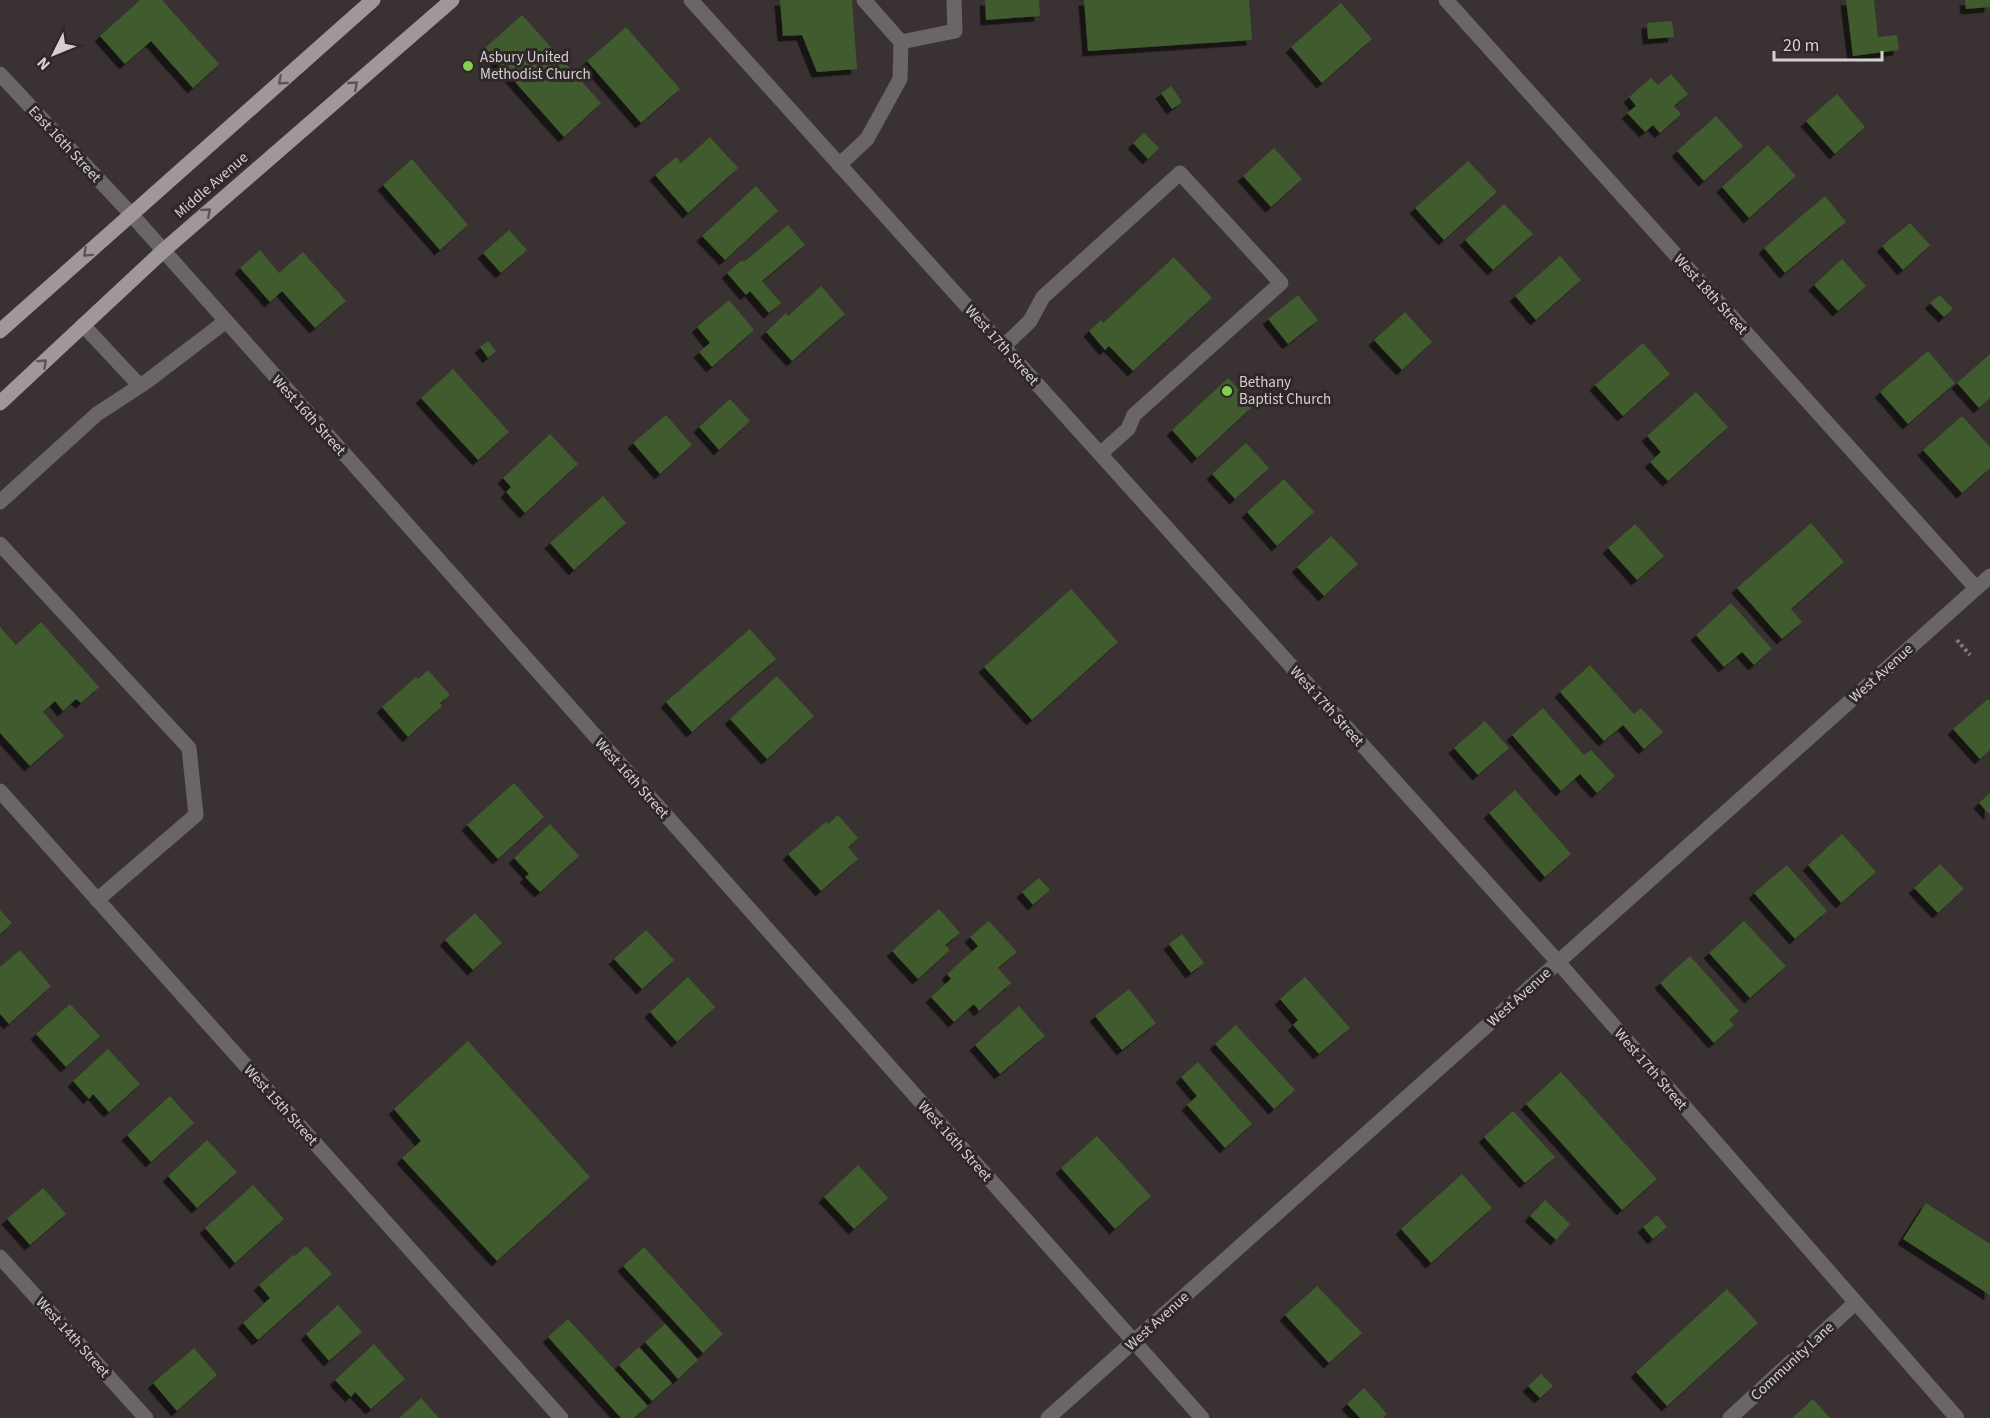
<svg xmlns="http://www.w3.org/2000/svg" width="1990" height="1418" font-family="'Source Sans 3',sans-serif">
	<defs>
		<filter id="shadow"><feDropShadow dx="-5.5" dy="5.5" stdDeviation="0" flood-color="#0009"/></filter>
	</defs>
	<rect width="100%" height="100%" fill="#393132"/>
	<!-- building -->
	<path fill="#3f5c2d" filter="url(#shadow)" d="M140 0H162L219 64 193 88 151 41 125 64 100 36Z
		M780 0H852L857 69 817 72 802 35 783 36Z
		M985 0H1039L1040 16 986 20Z
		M1084 0H1249L1252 40 1088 51Z
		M1846 0H1874L1878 37 1897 35 1899 50 1853 56Z
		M1965 0H1990V7L1966 9Z
		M1341 3 1372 39 1322 83 1291 47Z
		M522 15 601 103 564 137 485 48Z
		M1672 21 1674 37 1648 39 1647 23Z
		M626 27 680 89 641 123 587 61Z
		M1671 74 1688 94 1674 106 1681 114 1660 133 1653 125 1645 132 1627 113 1636 106 1629 97 1651 78 1658 85Z
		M1171 86 1182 102 1172 109 1161 93Z
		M1837 94 1865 127 1835 154 1806 121Z
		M1716 116 1743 146 1704 181 1677 151Z
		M1144 133 1159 148 1148 159 1133 143Z
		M710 137 738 168 688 213 655 175 676 157 681 163Z
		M1768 145 1796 176 1749 218 1722 187Z
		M1274 148 1302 179 1271 207 1243 176Z
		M412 159 468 225 440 250 383 185Z
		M1468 161 1497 192 1444 240 1415 208Z
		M756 186 778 211 725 260 702 236Z
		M1825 196 1846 222 1785 273 1764 248Z
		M1504 204 1533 234 1493 270 1465 240Z
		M1910 223 1930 245 1903 270 1882 246Z
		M788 225 805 245 762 281 781 303 769 313 750 291 746 295 727 273 742 260 744 262Z
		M509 230 527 250 501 273 483 253Z
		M260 250 279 273 303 252 346 301 315 328 282 291 270 302 240 268Z
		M1560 256 1581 280 1536 320 1515 296Z
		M1174 257 1212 298 1133 371 1109 346 1105 350 1089 331 1101 320 1103 323Z
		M1842 259 1866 286 1838 311 1814 285Z
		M821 286 845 314 792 361 766 332 786 313 788 316Z
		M1298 295 1318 320 1288 344 1268 319Z
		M1940 295 1953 309 1944 317 1930 303Z
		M729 300 754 330 712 367 699 352 710 343 697 327Z
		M1405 312 1432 342 1402 370 1374 340Z
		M488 341 496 351 488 358 480 347Z
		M1643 343 1670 374 1623 416 1595 385Z
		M1928 351 1955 383 1908 424 1880 392Z
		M1990 354V398L1979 408 1957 383Z
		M453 369 509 432 478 460 421 398Z
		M1228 378 1254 405 1197 458 1172 430Z
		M1696 392 1728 427 1668 481 1650 462 1661 452 1647 436Z
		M730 399 750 421 719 450 699 427Z
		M666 415 692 445 660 474 633 443Z
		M1962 416 1990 447V468L1962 493 1923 450Z
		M550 434 578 464 525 513 506 492 511 487 503 478Z
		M1246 443 1269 468 1235 499 1212 474Z
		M1284 479 1314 512 1277 546 1247 512Z
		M603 496 626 523 574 570 550 543Z
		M1811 523 1844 562 1791 609 1802 622 1782 639 1737 588Z
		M1635 524 1664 556 1637 580 1608 548Z
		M1331 536 1358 564 1324 596 1297 567Z
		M1071 589 1118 642 1032 720 984 667Z
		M1731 603 1772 649 1754 665 1742 652 1724 667 1696 635Z
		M41 622 99 687 81 703 76 699 63 711 55 701 43 712 64 736 30 766 0 733V627L16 645Z
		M750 629 776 659 692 732 666 702Z
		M1590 665 1634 714 1641 708 1663 732 1644 749 1623 725 1604 741 1560 692Z
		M428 670 450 695 440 703 442 706 408 737 382 707 416 677 418 679Z
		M777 676 814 716 767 759 730 719Z
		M1988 699 1990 701V750L1980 759 1953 729Z
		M1543 708 1584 755 1591 750 1615 776 1597 793 1580 774 1561 791 1512 735Z
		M1485 721 1509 748 1478 775 1454 748Z
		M514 783 544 817 498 859 467 825Z
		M1515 790 1571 854 1545 877 1489 813Z
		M1990 793V815L1979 803Z
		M838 815 858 838 848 847 858 859 821 891 788 854 826 822 828 824Z
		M550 824 579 856 540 892 525 877 529 874 514 858Z
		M1842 834 1876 872 1841 903 1808 865Z
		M1940 864 1964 889 1938 913 1914 888Z
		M1787 865 1827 911 1795 939 1754 893Z
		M1039 878 1050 890 1033 905 1022 892Z
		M939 909 960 933 945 945 950 950 918 979 892 951Z
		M0 910 12 923 0 934Z
		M475 913 502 943 473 970 445 940Z
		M989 921 1017 952 998 968 1011 983 979 1011 974 1004 954 1022 931 997 951 979 947 974 978 946 970 937Z
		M1744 921 1786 966 1750 998 1709 953Z
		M646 930 674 960 642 989 614 959Z
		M1182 934 1204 963 1191 973 1169 944Z
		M20 950 51 986 9 1024 0 1014V967Z
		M1690 956 1739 1011 1729 1020 1734 1025 1714 1043 1660 983Z
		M688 977 715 1007 677 1042 650 1012Z
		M1305 977 1350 1028 1319 1054 1293 1025 1298 1020 1280 999Z
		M1129 989 1156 1023 1122 1050 1095 1016Z
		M70 1004 100 1036 66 1067 36 1034Z
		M1019 1006 1045 1036 1000 1074 975 1045Z
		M1236 1025 1295 1090 1274 1109 1215 1044Z
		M468 1041 590 1177 497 1261 402 1158 421 1141 394 1109Z
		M108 1049 140 1084 109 1112 93 1094 89 1099 73 1081Z
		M1198 1062 1252 1124 1225 1148 1187 1105 1197 1096 1181 1077Z
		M1561 1072 1657 1179 1622 1210 1526 1104Z
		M170 1096 194 1123 151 1162 127 1135Z
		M1513 1111 1555 1157 1525 1183 1484 1137Z
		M1097 1136 1151 1196 1115 1229 1061 1168Z
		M207 1140 237 1172 197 1208 168 1176Z
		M858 1165 888 1198 854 1229 824 1197Z
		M1462 1174 1492 1208 1431 1263 1401 1229Z
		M253 1185 284 1219 235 1263 205 1228Z
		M43 1188 66 1214 30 1245 7 1219Z
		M1545 1200 1570 1224 1556 1240 1530 1216Z
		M1926 1203 1990 1244V1295L1903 1239Z
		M1657 1215 1667 1227 1653 1239 1643 1227Z
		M306 1246 332 1274 258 1340 243 1323 270 1298 259 1285 293 1255 295 1256Z
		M644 1247 723 1334 703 1353 623 1266Z
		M1317 1286 1362 1333 1329 1363 1285 1315Z
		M1727 1289 1758 1323 1667 1406 1636 1372Z
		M338 1305 362 1332 329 1361 306 1334Z
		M568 1319 648 1406 634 1418H621L548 1337Z
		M665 1324 698 1360 678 1379 645 1342Z
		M374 1344 405 1379 371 1409 355 1392 351 1397 335 1380Z
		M639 1347 672 1383 652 1401 619 1365Z
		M194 1348 217 1375 177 1411 153 1383Z
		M1541 1374 1553 1386 1540 1398 1528 1386Z
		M1364 1388 1387 1414 1383 1418H1360L1347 1404Z
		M421 1398 439 1418H399Z
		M1813 1399 1830 1418H1792Z"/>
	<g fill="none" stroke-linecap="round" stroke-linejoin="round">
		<!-- path -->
		<path stroke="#837d7d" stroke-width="4" stroke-dasharray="3 3" stroke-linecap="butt" d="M1957 640 1970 655"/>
		<!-- minor -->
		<path stroke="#6a6666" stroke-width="15" d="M691 0 1558 962 1957 1418
			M1446 0 1976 588
			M901 42 955 31 954 0
			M0 74 131 214 1202 1418
			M839 165 867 139 900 79 901 42 864 0
			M83 325 140 386
			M1003 347 1030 321 1043 297 1180 173 1281 283 1134 415 1128 429 1100 454
			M0 502 97 414 146 382 226 321
			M0 544 189 748 196 815 97 900
			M0 791 561 1418
			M0 1257 146 1418
			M1048 1418 1990 576
			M1730 1418 1855 1303"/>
		<!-- major -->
		<path stroke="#a09898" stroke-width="15" d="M0 331 373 0
			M0 403 163 251 452 0"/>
	</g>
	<!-- one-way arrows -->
	<defs><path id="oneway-chevron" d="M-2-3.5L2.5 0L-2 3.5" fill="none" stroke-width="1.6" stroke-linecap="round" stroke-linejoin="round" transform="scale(1.5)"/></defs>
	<g stroke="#5c5455">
		<use href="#oneway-chevron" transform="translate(282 81) rotate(138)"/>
		<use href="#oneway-chevron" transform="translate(354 85) rotate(-41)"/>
		<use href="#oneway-chevron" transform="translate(207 212) rotate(-41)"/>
		<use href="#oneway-chevron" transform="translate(87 253) rotate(138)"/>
		<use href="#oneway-chevron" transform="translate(43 363) rotate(-43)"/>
	</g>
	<!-- markers -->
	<g fill="#83d04e" stroke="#2f2728" stroke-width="2">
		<circle cx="468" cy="66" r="6"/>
		<circle cx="1227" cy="391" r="6"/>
	</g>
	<g text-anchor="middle" stroke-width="6" stroke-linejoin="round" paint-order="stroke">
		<!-- poi labels -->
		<g font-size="15" fill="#d6d1d1" stroke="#2f2728" text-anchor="start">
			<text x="480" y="62">Asbury United<tspan x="480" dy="17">Methodist Church</tspan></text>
			<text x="1239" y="387">Bethany<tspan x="1239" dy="17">Baptist Church</tspan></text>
		</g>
		<!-- street labels -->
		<g font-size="15" fill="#d6d1d1" stroke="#2f2728">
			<text transform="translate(65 144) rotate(47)" y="5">East 16th Street</text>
			<text transform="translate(211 185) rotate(-41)" y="5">Middle Avenue</text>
			<text transform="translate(1711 294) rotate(48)" y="5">West 18th Street</text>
			<text transform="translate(1002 345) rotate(48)" y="5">West 17th Street</text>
			<text transform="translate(309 415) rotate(48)" y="5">West 16th Street</text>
			<text transform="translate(1881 673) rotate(-42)" y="5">West Avenue</text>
			<text transform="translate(1327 706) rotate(48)" y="5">West 17th Street</text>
			<text transform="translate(632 778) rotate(48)" y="5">West 16th Street</text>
			<text transform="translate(1519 997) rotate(-42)" y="5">West Avenue</text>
			<text transform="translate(1651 1069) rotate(49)" y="5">West 17th Street</text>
			<text transform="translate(281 1105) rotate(48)" y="5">West 15th Street</text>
			<text transform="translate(955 1141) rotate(48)" y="5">West 16th Street</text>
			<text transform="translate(1157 1321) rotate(-42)" y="5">West Avenue</text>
			<text transform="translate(73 1337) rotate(48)" y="5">West 14th Street</text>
			<text transform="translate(1792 1361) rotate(-43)" y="5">Community Lane</text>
		</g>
	</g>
	<!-- north arrow -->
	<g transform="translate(54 54) rotate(227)" stroke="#2f2728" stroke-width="4.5" paint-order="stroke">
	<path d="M0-4.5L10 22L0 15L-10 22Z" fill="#d6d1d1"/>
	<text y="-9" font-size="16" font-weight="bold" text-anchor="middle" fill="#d6d1d1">N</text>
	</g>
	<!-- scale -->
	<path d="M1774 51v9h108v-9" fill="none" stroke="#d6d1d1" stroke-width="3"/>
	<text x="1783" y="51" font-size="18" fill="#d6d1d1" stroke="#2f2728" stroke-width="4.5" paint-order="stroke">20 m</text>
</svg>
